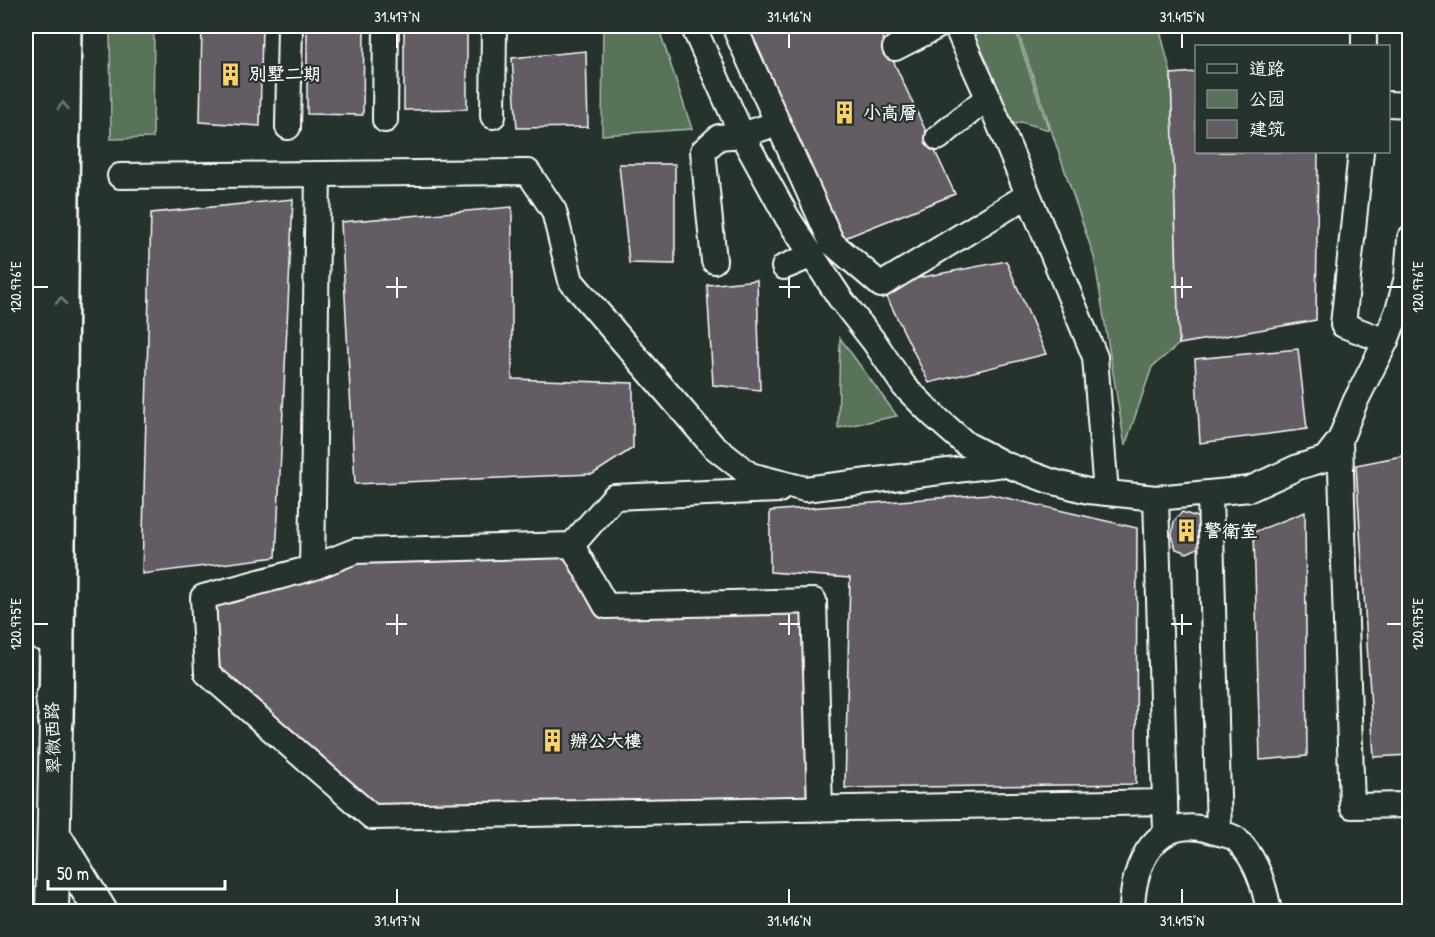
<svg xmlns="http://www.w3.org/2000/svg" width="1435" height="937" font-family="'Patrick Hand','LXGW WenKai TC',sans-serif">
	<rect width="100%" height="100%" fill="#26332d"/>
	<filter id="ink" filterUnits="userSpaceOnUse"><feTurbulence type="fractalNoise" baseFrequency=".0167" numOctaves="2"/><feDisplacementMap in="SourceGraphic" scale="12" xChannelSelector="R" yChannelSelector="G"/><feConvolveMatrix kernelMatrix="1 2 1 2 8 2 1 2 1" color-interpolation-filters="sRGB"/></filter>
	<g filter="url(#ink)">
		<!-- green -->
		<path fill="#587359" stroke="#acb9ac" stroke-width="1.5" d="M110 26H154L153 138 111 139Z
			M603 26H658L692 129 602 135Z
			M954 26H1014L1049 130 1021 122 1001 129Z
			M1016 26H1159L1171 74 1179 344 1152 367 1125 446 1094 257Z
			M840 338 897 416 838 428Z"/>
		<!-- building -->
		<path fill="#635c65" stroke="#fff" stroke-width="1.5" d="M202 26H262L260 126 200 122Z
			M307 26H364L363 115 307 114Z
			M404 26H467V109L404 110Z
			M764 26H877L955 194 832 243 737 33Z
			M1176 26H1205L1178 31Z
			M586 51 588 127 517 128 512 58Z
			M1196 72V152H1318L1316 320 1179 344 1171 74Z
			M619 164H675V264L629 263Z
			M293 199 276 557 142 574 151 213Z
			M512 207V379L633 383V448L593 474 355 484 341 222Z
			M1006 261 1046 354 929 383 881 285Z
			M757 280 760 390 713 385 707 285Z
			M1298 349 1307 429 1200 443 1195 359Z
			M1407 455 1410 535V755L1374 757 1356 465Z
			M989 494 1137 528 1136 784 845 788 850 578 770 572V511Z
			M1182 512 1197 517 1200 526V547L1187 553 1176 549 1172 535 1174 521Z
			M1305 512 1307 756 1260 760 1254 532Z
			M572 545 606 606 814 601 820 809 372 817 207 673 203 597 355 551Z"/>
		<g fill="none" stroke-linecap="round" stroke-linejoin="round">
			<defs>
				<path id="minor" d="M693 26 742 135 787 217 840 298 875 343 904 386 933 415 966 444 1004 464 1050 481 1088 491 1156 498 1166 833
					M737 26V33L832 243 881 285 1028 195
					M956 26 988 97 1095 357 1106 493
					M1364 26V46
					M895 48 938 26
					M1388 104 1410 105
					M493 116 494 26
					M385 120 386 26
					M288 127 290 26
					M938 138 988 97
					M1361 152 1343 325 1386 341
					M120 176 528 172 554 211 571 281 713 446 750 475 805 489 1004 464
					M714 261 703 151 719 137 742 135 778 123
					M784 267 813 255
					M1340 440 1352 806 1410 805
					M1210 493 1219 833
					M1156 498 1250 489 1298 467 1325 459 1340 440 1355 402 1386 341 1399 307 1407 277 1410 238
					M572 545 614 497 779 490
					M312 568 318 174
					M820 809 814 601 606 606 572 545 355 551 312 568 203 597 207 673 372 817 1165 802
					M1132 912C1132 863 1156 813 1212 831 1220 834 1233 835 1238 841 1256 859 1265 887 1269 912"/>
				<path id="major" d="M38 26 42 634
					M52 698 56 722 52 912
					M54 835 101 912"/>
				<path id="highway" d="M56 722 64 26"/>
			</defs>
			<!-- minor casing -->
			<use href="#minor" stroke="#fff" stroke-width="28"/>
			<!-- major casing -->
			<use href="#major" stroke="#fff" stroke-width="36"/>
			<!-- highway casing -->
			<use href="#highway" stroke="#fff" stroke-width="38"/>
			<!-- minor -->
			<use href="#minor" stroke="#26332d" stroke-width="24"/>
			<!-- major -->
			<use href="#major" stroke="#26332d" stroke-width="32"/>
			<!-- highway -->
			<use href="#highway" stroke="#26332d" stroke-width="33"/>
		</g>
		<!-- one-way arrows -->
		<defs><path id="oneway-chevron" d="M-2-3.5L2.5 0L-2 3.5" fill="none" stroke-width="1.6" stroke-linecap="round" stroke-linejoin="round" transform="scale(1.5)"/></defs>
		<g stroke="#727a76">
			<use href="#oneway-chevron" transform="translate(63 106) rotate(-89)"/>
			<use href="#oneway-chevron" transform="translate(61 301) rotate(-89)"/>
		</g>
	</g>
	<!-- ticks -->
	<path fill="none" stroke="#fff" stroke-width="2" d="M397 33V48M789 33V48M1182 33V48M397 277V298M789 277V298M1182 277V298M33 287H48M386 287H407M779 287H800M1171 287H1192M1387 287H1402M397 614V635M789 614V635M1182 614V635M33 624H48M386 624H407M779 624H800M1171 624H1192M1387 624H1402M397 889V904M789 889V904M1182 889V904"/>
	<!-- icons -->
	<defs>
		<symbol id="building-bare" viewBox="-9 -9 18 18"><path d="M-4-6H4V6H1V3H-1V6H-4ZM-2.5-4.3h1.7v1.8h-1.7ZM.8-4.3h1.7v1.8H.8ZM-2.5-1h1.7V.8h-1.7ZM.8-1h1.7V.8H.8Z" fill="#ffd166" stroke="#26332d" stroke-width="2.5" paint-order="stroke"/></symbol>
	</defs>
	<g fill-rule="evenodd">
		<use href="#building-bare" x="214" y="58" width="33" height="33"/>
		<use href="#building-bare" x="828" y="96" width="33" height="33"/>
		<use href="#building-bare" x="1170" y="514" width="33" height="33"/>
		<use href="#building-bare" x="536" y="724" width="33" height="33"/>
	</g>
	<g text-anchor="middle" stroke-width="4.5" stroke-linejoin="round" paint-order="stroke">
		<!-- poi labels -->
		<g font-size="18" font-weight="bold" fill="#fff" stroke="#26332d" text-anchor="start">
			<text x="249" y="80">別墅二期</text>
			<text x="863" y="119">小高層</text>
			<text x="1204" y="537">警衛室</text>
			<text x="570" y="747">辦公大樓</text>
		</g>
		<!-- street labels -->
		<g font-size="18" fill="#fff" stroke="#26332d">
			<text transform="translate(53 738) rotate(-92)" y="6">翠微西路</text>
		</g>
	</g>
	<!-- margin -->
	<rect width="1435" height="937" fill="none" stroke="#26332d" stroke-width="66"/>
	<!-- legend -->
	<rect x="1195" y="45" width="195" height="108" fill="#26332d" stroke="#7d8581" stroke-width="1.5"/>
	<rect x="1207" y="64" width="30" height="9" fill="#26332d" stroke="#7d8581" stroke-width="1.5"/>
	<text x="1249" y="75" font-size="18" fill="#ffffff">道路</text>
	<rect x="1207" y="90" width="30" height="18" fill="#587359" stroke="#7d8581" stroke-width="1.5"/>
	<text x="1249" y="105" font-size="18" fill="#ffffff">公园</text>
	<rect x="1207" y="120" width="30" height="18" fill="#635c65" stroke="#7d8581" stroke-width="1.5"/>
	<text x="1249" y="135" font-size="18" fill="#ffffff">建筑</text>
	<!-- scale -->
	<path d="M48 880v9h177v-9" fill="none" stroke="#ffffff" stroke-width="3"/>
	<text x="57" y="880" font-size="18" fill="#ffffff" stroke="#26332d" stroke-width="4.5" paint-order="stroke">50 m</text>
	<rect x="33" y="33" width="1369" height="871" fill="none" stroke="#fff" stroke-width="2"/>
	<g font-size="15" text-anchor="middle" fill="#fff">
		<text x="397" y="22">31.417°N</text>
		<text x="789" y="22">31.416°N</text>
		<text x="1182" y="22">31.415°N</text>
		<text transform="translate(1418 287) rotate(-90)" y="5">120.976°E</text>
		<text transform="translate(16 287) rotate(-90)" y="5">120.976°E</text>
		<text transform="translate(1418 624) rotate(-90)" y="5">120.975°E</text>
		<text transform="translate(16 624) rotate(-90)" y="5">120.975°E</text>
		<text x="397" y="926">31.417°N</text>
		<text x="789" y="926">31.416°N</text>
		<text x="1182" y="926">31.415°N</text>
	</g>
</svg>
